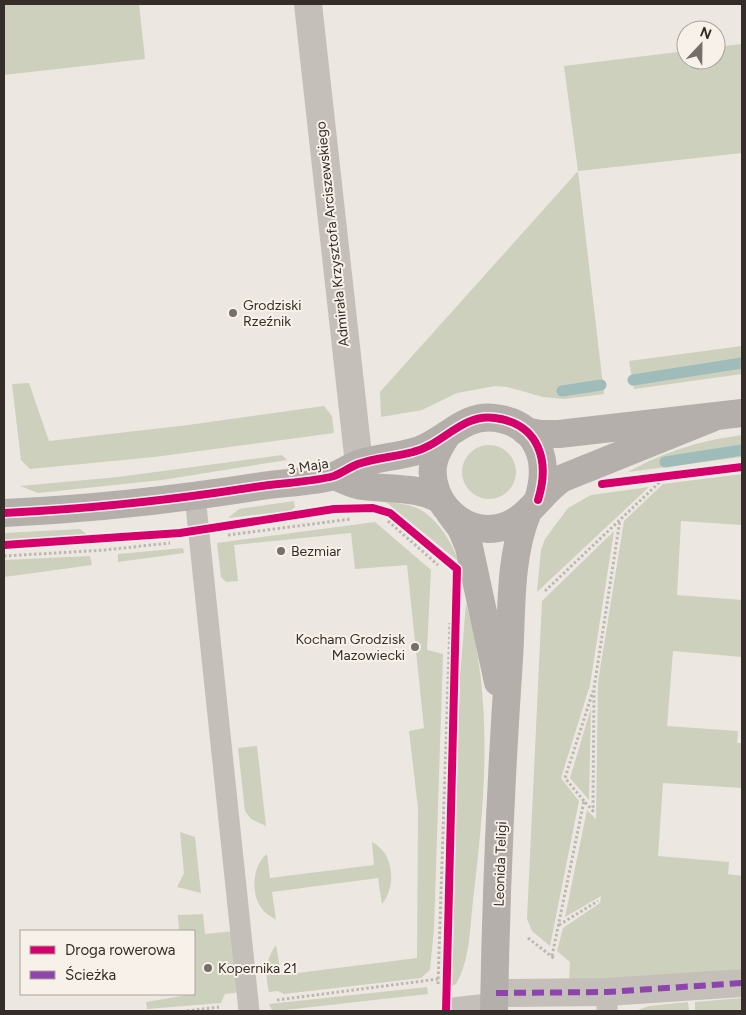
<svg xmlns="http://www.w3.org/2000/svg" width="746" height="1015" font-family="Figtree,sans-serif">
	<rect width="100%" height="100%" fill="#ece7e1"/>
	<!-- green -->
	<path fill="#cdd0bc" d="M4 4H139L145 59 4 75Z
		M742 44V153L578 171 604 394 564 399 543 397 507 387 495 386 457 393 422 410 381 417 380 392 578 171 564 66 686 51V60H716V47Z
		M742 346V374L634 389 629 361Z
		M29 383 49 441 188 425 324 406 332 416 334 433 154 457 30 469 21 460 12 384Z
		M742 435V457L628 472C666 451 699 441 742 435Z
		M462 472a27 27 0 1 1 54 0a27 27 0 1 1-54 0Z
		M282 455 287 460 162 480 38 493 20 486 118 477Z
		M742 474V525L681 521 677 595 742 600V657L673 651 667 726 738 731 737 743H742V788L663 783 658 856 729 862 728 874 742 876V969L629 980 569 981 570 962 557 951 563 928 600 903 601 896 565 917 587 810 596 819 598 682 624 521 663 484Z
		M649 487 537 592 541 550 545 539 568 508 591 495Z
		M294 501 295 507 290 511 228 518 239 509Z
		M386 502C396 503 408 504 417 508 435 516 453 542 458 561Z
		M375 522 431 570 427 650 443 654 434 928 430 970 421 978 284 994 278 991 269 992C265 974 265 961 276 945L281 975 417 958 418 808 409 731 424 728 407 565 355 569 351 533 234 545 238 581 226 582 221 577 217 543Z
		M80 529 88 535 4 540V533Z
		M614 531 590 685 561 778 579 801 550 946 532 931 527 919 542 601Z
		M183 548 184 553 118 562V554Z
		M90 556 92 565 4 577V560Z
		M466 603C494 700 485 801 473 900 470 928 470 960 456 984L450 987 460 676Z
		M591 708 589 800 570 778Z
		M257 746 266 826 251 819 245 811 238 748Z
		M180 832 195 837 201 893 177 887 184 873Z
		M372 842C394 853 397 886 382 904L378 878 272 892 276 920C272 917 266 914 263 910 250 896 252 865 267 854L270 878 374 865Z
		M203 914 205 934 235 931 242 992 225 994 221 1003 147 1009 146 1002 194 994V931H179L178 915Z
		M427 987 428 994 276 1011 272 1010 269 1004Z
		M742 998V1011H695V1002Z
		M688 1002 689 1011H635L649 1006Z"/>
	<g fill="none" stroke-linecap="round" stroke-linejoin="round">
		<!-- stream -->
		<path stroke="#9fbcbb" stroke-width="11" d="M633 380 742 363
			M562 391 601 385
			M665 462 742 450"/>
		<!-- path -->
		<path stroke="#bdb7b3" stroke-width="3" stroke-dasharray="2.5 2.5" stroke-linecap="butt" d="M388 521 438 565
			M228 535 351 519
			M4 556 105 550 170 543
			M545 591 664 478
			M584 801 565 778 593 691
			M559 925 598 901
			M528 938 555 959
			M552 956 584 801 593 811 594 688 620 520
			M438 984 450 623
			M277 1000 438 979
			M187 1011 219 1007"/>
		<!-- lane -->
		<path stroke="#c5bfba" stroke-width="21" d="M195 496 249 1011
			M607 1011V992"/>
		<!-- street -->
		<path stroke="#c5bfba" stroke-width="28" d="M308 4 359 464
			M496 993 607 992 742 983
			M457 1011 494 1007"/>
		<!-- secondary -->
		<path stroke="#b5afab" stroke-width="28" d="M525 431 540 434H559L742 413
			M447 435C441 445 434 454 433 466 429 501 462 535 498 528 527 523 539 493 563 478L712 418
			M334 476C343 479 353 485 363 486 389 490 416 486 439 499
			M449 512 461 528 469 547 498 682
			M4 513C88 509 172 500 255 487 278 483 313 482 334 476 342 473 350 467 358 464 375 458 395 457 413 452 443 445 462 413 495 418 540 424 550 462 538 500
			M494 1011C496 894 501 776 509 659 512 612 509 558 527 514"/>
		<!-- quiet -->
		<path stroke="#8e44ad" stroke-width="6" stroke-dasharray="12 6" stroke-linecap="butt" d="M496 993 607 992 742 983"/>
		<defs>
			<path id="cycleway" d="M602 484 742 467
				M4 513C88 509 172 500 255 487 278 483 313 482 334 476 342 473 350 467 358 464 375 458 395 457 413 452 443 445 462 413 495 418 540 424 550 462 538 500
				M4 545 180 533 334 509 373 508 390 513 457 569 446 1011"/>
		</defs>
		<!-- cycleway casing -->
		<use href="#cycleway" stroke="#f8f1e9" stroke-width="11"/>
		<!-- cycleway -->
		<use href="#cycleway" stroke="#d6006c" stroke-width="8"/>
	</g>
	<!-- markers -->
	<g fill="#756e69" stroke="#f8f1e9" stroke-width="2">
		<circle cx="233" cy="313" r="5"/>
		<circle cx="281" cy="551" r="5"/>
		<circle cx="415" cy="647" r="5"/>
		<circle cx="208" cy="968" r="5"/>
	</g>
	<g text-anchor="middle" stroke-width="4" stroke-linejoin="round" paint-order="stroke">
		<!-- street labels -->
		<g font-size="14" fill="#352d29" stroke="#f8f1e9">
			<text transform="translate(332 234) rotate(-96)" y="5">Admirała Krzysztofa Arciszewskiego</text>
			<text transform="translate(308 466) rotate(-9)" y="5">3 Maja</text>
			<text transform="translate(500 864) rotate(-88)" y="5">Leonida Teligi</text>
		</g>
		<!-- poi labels -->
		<g font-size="14" fill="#352d29" stroke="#f8f1e9" text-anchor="start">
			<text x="243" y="310">Grodziski<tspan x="243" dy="16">Rzeźnik</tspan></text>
			<text x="291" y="556">Bezmiar</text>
			<text x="405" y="644" text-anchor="end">Kocham Grodzisk<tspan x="405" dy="16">Mazowiecki</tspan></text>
			<text x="218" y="973">Kopernika 21</text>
		</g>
	</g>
	<!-- border -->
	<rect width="746" height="1015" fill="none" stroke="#352d29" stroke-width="10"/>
	<!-- legend -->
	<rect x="20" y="930" width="175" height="65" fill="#f8f1e9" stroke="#aaa39c"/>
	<rect x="30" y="946" width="25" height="8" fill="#d6006c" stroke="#aaa39c"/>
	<text x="65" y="955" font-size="15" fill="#352d29">Droga rowerowa</text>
	<rect x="30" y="971" width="25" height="8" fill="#8e44ad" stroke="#aaa39c"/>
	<text x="65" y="980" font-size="15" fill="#352d29">Ścieżka</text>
	<!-- north arrow -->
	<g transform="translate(701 45) rotate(22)"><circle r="24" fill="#f8f1e9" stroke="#aaa39c"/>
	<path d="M0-4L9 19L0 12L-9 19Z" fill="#756e69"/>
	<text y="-8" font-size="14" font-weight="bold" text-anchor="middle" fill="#352d29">N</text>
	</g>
</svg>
